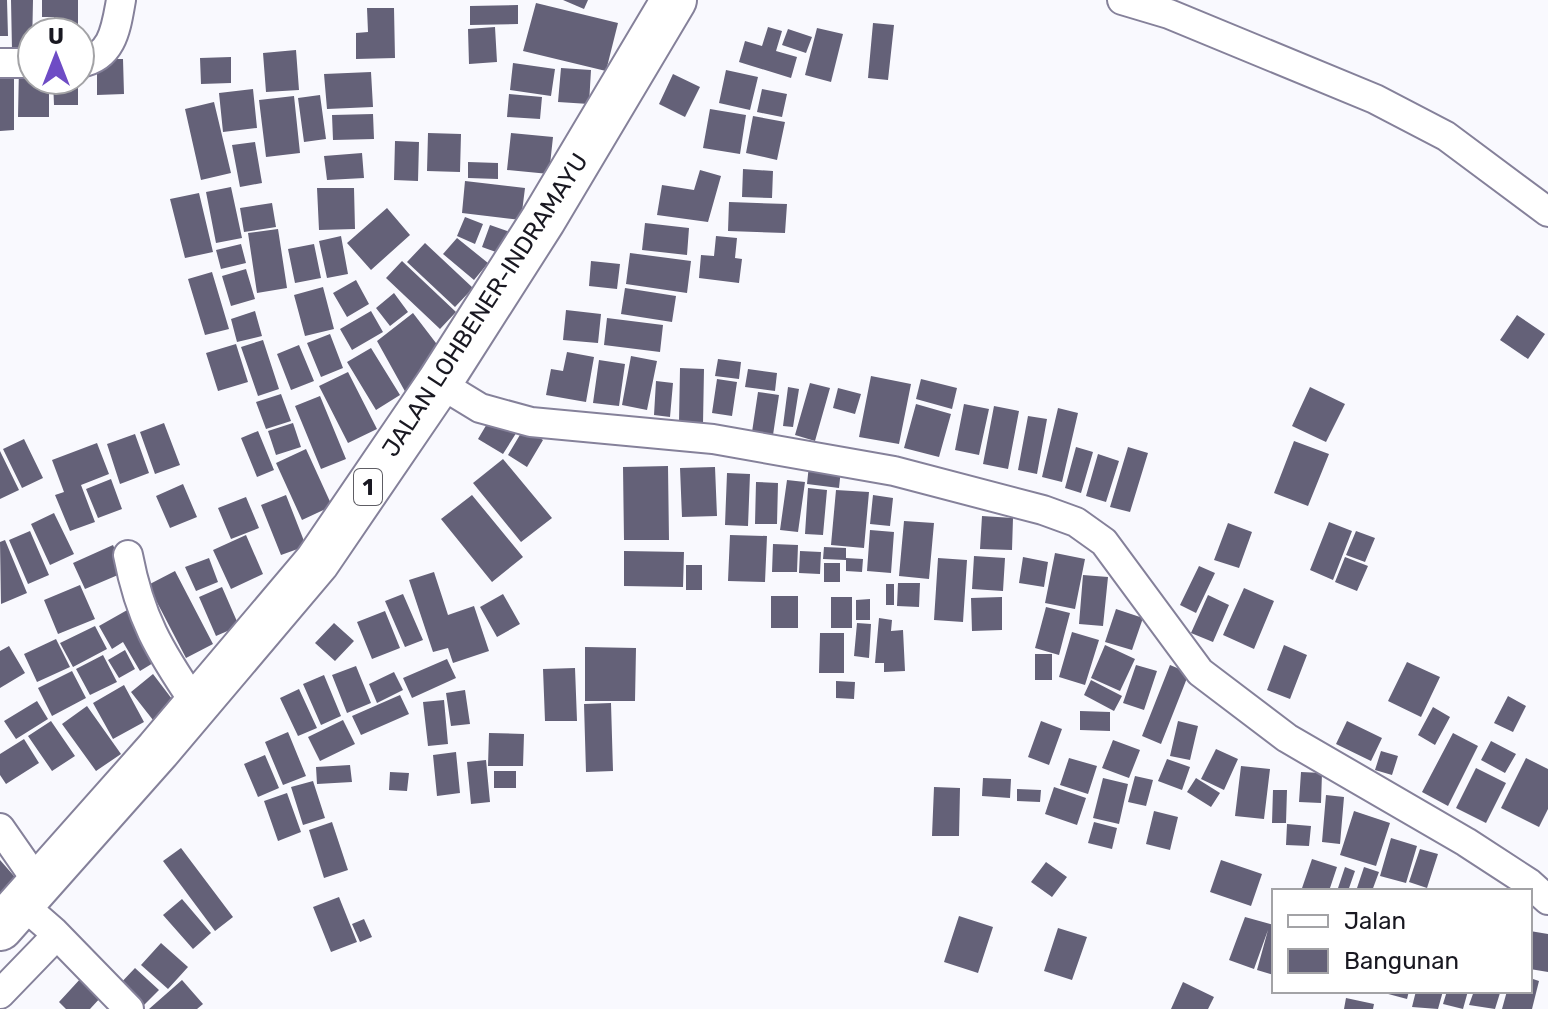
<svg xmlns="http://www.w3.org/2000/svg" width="1548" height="1009" font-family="Rubik,sans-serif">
	<rect width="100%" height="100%" fill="#f9f9fe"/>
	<!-- building -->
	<path fill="#646178" d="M0 0H7L8 36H0Z
		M11 0H33L32 49 12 50Z
		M42 0H78V32H54V17H42Z
		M563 0H588L584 9Z
		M536 3 618 23 606 71 523 51Z
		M518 5V24L470 25V6Z
		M367 8H394L395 58 356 59V33L368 32Z
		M873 23 894 25 888 80 868 78Z
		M495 27 497 62 469 64 468 29Z
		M768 27 782 31 776 51 797 57 791 78 739 62 745 41 762 46Z
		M817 28 843 34 831 82 805 75Z
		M788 29 812 37 806 53 782 45Z
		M296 50 299 90 266 92 263 53Z
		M231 57V83L201 84 200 58Z
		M97 59H123L124 94 97 95Z
		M513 63 555 69 551 96 510 90Z
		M19 67H32V80H49V117H18Z
		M561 68 591 70 589 104 558 102Z
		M14 70V130L0 131V71Z
		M726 70 758 77 750 110 719 103Z
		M371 72 373 107 327 109 324 74Z
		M673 74 700 87 685 117 659 104Z
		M53 80H78V105H54Z
		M253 89 257 128 223 132 219 93Z
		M762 89 787 94 782 117 757 112Z
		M509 94 542 97 540 119 507 117Z
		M320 95 326 139 304 142 298 98Z
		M294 96 300 153 266 157 259 100Z
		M214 102 231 173 201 180 185 109Z
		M710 109 746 115 740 154 703 148Z
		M373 114 374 139 333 140 332 115Z
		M753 116 785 122 777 160 746 153Z
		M428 133 461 134 460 172 427 171Z
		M511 133 553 137 549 174 507 170Z
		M395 141 419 142 418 181 394 180Z
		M255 142 262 183 240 187 232 145Z
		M362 153 364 178 327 180 324 156Z
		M468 162 498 163V179L468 178Z
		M743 169 773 171 772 198 742 197Z
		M700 170 721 176 708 222 657 215 662 185 694 190Z
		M465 181 525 188 521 220 462 213Z
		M231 187 242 238 216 243 206 192Z
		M317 188H354L355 229 319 230Z
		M199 193 213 252 185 258 170 199Z
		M729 202 787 204 785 233 728 231Z
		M272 203 276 227 244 232 240 208Z
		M387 208 410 235 371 270 347 243Z
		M465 217 483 224 475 244 457 236Z
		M645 223 689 228 687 255 642 250Z
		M490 225 516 234 507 256 482 247Z
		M278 229 287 288 257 293 248 233Z
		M341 236 348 274 327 278 319 241Z
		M716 236 737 238 735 258 742 259 739 283 699 278 701 255 714 256Z
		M457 238 488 263 474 280 443 254Z
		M425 243 473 288 455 307 407 262Z
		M241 244 246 263 221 269 216 250Z
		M314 244 321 278 295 283 288 249Z
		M630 253 691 261 687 293 626 284Z
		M402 261 456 312 440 329 386 278Z
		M591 261 620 264 617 289 589 286Z
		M246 269 255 299 231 306 222 276Z
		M212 272 229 329 205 335 188 279Z
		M356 280 369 304 347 317 333 293Z
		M323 287 334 329 305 336 294 295Z
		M625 288 676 296 672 322 621 314Z
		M394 293 408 312 390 326 376 308Z
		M566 310 601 314 598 343 563 340Z
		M255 311 262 336 237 342 231 319Z
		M371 311 383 332 352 350 340 329Z
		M413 313 439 347 412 404 377 341Z
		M1517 315 1545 334 1528 359 1500 340Z
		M607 318 663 325 660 352 604 345Z
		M330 334 343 368 321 377 307 343Z
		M263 340 279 389 258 396 241 347Z
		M236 344 248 382 218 391 206 353Z
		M299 345 314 381 291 390 277 354Z
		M371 348 400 395 376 410 347 362Z
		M567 352 594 357 586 402 546 395 551 369 563 371Z
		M631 356 657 361 647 410 622 405Z
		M718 359 741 362 739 379 715 376Z
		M599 360 625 364 619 406 593 403Z
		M680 368 704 369 703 424 679 423Z
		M748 369 777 373 775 391 745 387Z
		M348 372 377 429 348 443 319 386Z
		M871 376 911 384 899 444 859 437Z
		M717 379 737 382 732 416 712 413Z
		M921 379 957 388 952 409 916 399Z
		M656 381 673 383 670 417 654 415Z
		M810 383 830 388 815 441 795 435Z
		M788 387 799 389 793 427 783 426Z
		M1310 387 1345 404 1326 442 1292 426Z
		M838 388 861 394 855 414 833 408Z
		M758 392 779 395 773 435 752 432Z
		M281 394 291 421 266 429 256 402Z
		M320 396 346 459 321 469 295 406Z
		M916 404 951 414 939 457 904 448Z
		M964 404 989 409 979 455 955 450Z
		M994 406 1019 411 1008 469 983 464Z
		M1058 408 1078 413 1062 482 1042 477Z
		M494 412 520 427 503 454 478 439Z
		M1028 416 1047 419 1037 474 1018 470Z
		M164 423 180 465 155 474 140 432Z
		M293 423 301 447 276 455 268 431Z
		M524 428 543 440 527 467 508 455Z
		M258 431 274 470 257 477 241 438Z
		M135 434 149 473 120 484 107 444Z
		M24 439 43 478 22 488 3 449Z
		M1294 441 1329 454 1308 506 1274 493Z
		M97 443 109 474 81 485 95 522 70 531 55 495 64 492 52 460Z
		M1076 447 1093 452 1081 493 1065 488Z
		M1128 447 1148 453 1130 512 1110 507Z
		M306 449 332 506 302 520 276 463Z
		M0 451 19 490 0 499Z
		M1098 454 1119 461 1106 502 1086 496Z
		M503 459 552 518 521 542 473 483Z
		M809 465 841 469 839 488 807 484Z
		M668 466 669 540H624L623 467Z
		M715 467 717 516 682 517 680 468Z
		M727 473 750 474 748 526 725 525Z
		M111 479 122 509 98 518 86 489Z
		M787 480 805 482 798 532 780 530Z
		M756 482 778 483 777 524H755Z
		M183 484 197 517 170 528 156 496Z
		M808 488 827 490 823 535 805 534Z
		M836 490 869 492 864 548 831 545Z
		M286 495 306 546 281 555 261 505Z
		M472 495 523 557 492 582 441 519Z
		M873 495 893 498 890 526 870 524Z
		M246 497 259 528 231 539 218 508Z
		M54 513 74 554 50 565 31 524Z
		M982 516 1013 518 1012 550 980 549Z
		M904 521 934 523 929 579 899 576Z
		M1329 522 1352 531 1333 580 1310 570Z
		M1228 523 1252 532 1239 568 1214 560Z
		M870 530 894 532 891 573 867 571Z
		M30 531 49 575 28 584 9 540Z
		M1356 531 1375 538 1365 562 1346 555Z
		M246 535 263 574 231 589 213 550Z
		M730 535 767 536 765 582 728 581Z
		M5 540 27 593 1 604 0 542Z
		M773 544 798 545 797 572H772Z
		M113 545 125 572 85 589 73 563Z
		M824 547 846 548V560L823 559Z
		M624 551 684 552 683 587 624 586Z
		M800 551 821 552 820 574 799 573Z
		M1055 553 1085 559 1075 609 1045 603Z
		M974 556 1005 558 1003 591 972 589Z
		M1023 557 1048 562 1044 587 1019 583Z
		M1345 557 1368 566 1357 591 1335 582Z
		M209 558 218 582 196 591 185 567Z
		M846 558 863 559 862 572 846 571Z
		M938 558 967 560 963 622 934 620Z
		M824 563H840V582H824Z
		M686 565H702V590H686Z
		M1199 566 1215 573 1196 613 1180 605Z
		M175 571 213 644 186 658 148 585Z
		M434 572 448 615 474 606 489 651 453 663 448 648 433 652 409 580Z
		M1083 575 1108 577 1103 626 1079 624Z
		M898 583H920L919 607 897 606Z
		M886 584H894V605H886Z
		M80 585 95 619 58 634 44 600Z
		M222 587 239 626 216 636 199 597Z
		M1244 588 1274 601 1254 649 1223 635Z
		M403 594 423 640 405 647 385 601Z
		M503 594 520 624 497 637 480 607Z
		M1208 595 1229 605 1213 642 1191 633Z
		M771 596H798V628H771Z
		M831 597H852V628H831Z
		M1002 597V630L972 631 971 598Z
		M870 599V620H856V600Z
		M1046 607 1070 613 1059 655 1035 648Z
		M129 609 158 660 140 671 123 642 112 649 99 626Z
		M1116 609 1143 618 1132 650 1105 642Z
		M385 611 400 648 372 659 357 622Z
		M879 618 892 620 891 631 903 630 905 671 884 672V663H875Z
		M334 623 354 641 335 661 315 643Z
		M857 623 871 624 869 658 854 656Z
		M95 626 107 649 73 667 60 643Z
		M1072 632 1099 640 1085 685 1059 677Z
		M820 633H844V673H819Z
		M56 639 70 667 37 682 24 654Z
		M1105 645 1135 659 1120 691 1091 678Z
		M1284 645 1307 655 1290 699 1267 690Z
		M9 646 25 673 0 688V651Z
		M585 647 636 648 635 701H585Z
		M125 650 135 669 119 678 108 660Z
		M1035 654H1052V680H1035Z
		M103 655 117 682 90 695 76 669Z
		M447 659 456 678 412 698 403 678Z
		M1407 662 1440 677 1421 717 1388 701Z
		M1136 665 1157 671 1144 710 1123 703Z
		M1170 665 1189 673 1161 744 1142 736Z
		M356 666 371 703 347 713 332 675Z
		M575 668 577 721H545L543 669Z
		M72 671 86 698 52 716 38 688Z
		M394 672 403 690 377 703 369 684Z
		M153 674 175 703 153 720 131 692Z
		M324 675 341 716 321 725 303 684Z
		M1091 680 1122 696 1114 711 1084 695Z
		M836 681 855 682 854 699 836 698Z
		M124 685 144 722 113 739 93 703Z
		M299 689 317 728 298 736 280 698Z
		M465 690 470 724 451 726 446 693Z
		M400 695 409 714 361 735 352 716Z
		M1508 696 1526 706 1513 732 1494 723Z
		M444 700 448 744 428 746 423 702Z
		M37 701 48 719 16 739 4 721Z
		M611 703 613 771 586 772 584 704Z
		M87 706 121 754 96 771 62 724Z
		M1433 707 1450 717 1435 745 1418 735Z
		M1080 711 1110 712V731L1080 730Z
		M343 720 355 744 320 761 308 737Z
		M51 721 75 756 52 771 28 736Z
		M1041 721 1062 729 1049 765 1028 757Z
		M1178 721 1198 726 1190 760 1170 756Z
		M1347 721 1382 738 1371 761 1336 744Z
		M288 732 306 776 283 785 265 742Z
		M489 733 524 734 523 766H488Z
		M1453 733 1478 746 1448 806 1422 792Z
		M24 739 39 763 6 784 0 775V754Z
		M1113 740 1140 750 1129 778 1102 768Z
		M1491 741 1516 754 1505 773 1481 760Z
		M1216 749 1238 759 1224 790 1201 779Z
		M1381 751 1398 756 1392 775 1375 770Z
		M456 752 460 793 437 796 433 755Z
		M265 755 279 788 258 797 244 764Z
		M1069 758 1097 766 1088 794 1060 785Z
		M1526 758 1548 769V809L1539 827 1501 808Z
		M1167 759 1190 767 1182 790 1158 781Z
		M486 760 490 802 471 804 467 762Z
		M350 765 352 782 317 784 316 767Z
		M1241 766 1270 769 1264 819 1235 816Z
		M1476 768 1506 783 1486 823 1456 808Z
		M494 771H516V788H494Z
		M390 772 409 773 407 791 389 790Z
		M1301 772 1322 773 1321 803 1299 802Z
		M1135 776 1153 780 1146 806 1128 802Z
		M983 778 1011 779 1010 798 982 796Z
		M1103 778 1128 784 1119 824 1093 818Z
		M1196 778 1220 793 1211 807 1187 792Z
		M313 781 325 818 303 825 291 787Z
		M934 787 960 788 959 836H932Z
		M1054 787 1086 798 1077 825 1045 814Z
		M1017 789 1041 790 1040 802 1017 801Z
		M1273 790H1287L1286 823H1272Z
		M287 793 301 832 278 841 264 801Z
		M1326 795 1344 797 1340 844 1322 842Z
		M1154 811 1178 817 1170 850 1146 844Z
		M1354 811 1390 823 1376 866 1340 855Z
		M332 822 348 870 324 878 309 830Z
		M1094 822 1117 828 1112 849 1088 843Z
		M1287 824 1311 826 1309 846 1286 845Z
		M1391 838 1417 846 1406 883 1380 876Z
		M181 848 233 917 215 931 163 861Z
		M1420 849 1438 854 1427 888 1409 882Z
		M1312 859 1337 867 1329 891H1301Z
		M0 860 21 884 0 902Z
		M1221 860 1262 874 1251 906 1210 892Z
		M1046 862 1067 877 1052 897 1031 882Z
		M1345 867 1355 871 1348 891H1337Z
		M1364 867 1379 872 1372 891 1357 888Z
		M339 897 357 942 331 952 313 907Z
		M182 899 211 933 193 949 163 915Z
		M959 916 993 927 978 973 944 962Z
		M1245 917 1274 925V975L1257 970 1268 930 1254 969 1229 960Z
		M364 919 372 937 360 942 352 924Z
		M1058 928 1087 937 1072 980 1044 971Z
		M1530 931 1548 934V972L1530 969Z
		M161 943 188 967 168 989 141 965Z
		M135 968 159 990 140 1009 117 987Z
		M82 977 102 996 90 1009H66L59 1002Z
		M1530 978 1539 981 1532 1009H1502L1507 991H1530Z
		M182 980 203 1004 197 1009H149Z
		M1183 982 1214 997 1208 1009H1171Z
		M1377 991H1409L1407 999Z
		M1416 991H1443L1438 1009 1412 1007Z
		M1447 991H1468L1463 1009 1443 1004Z
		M1474 991 1500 993 1495 1009 1469 1005Z
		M1346 998 1374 1004 1373 1009H1344Z"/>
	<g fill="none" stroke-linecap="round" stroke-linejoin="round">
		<defs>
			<path id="street" d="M1122 0 1169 14 1375 99 1446 136 1548 212
				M0 63H32
				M80 63C113 57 116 28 121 0
				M439 383 480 408 531 422 713 439 894 471 1043 510 1076 522 1104 542 1200 672 1287 738 1466 842 1529 883 1548 900
				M128 555C140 618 159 650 195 703
				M0 828 39 884
				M22 904 53 931 129 1009
				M0 994 57 935"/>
			<path id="highway" d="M0 928 158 750 317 562 439 383 543 220 674 0"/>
		</defs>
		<!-- street casing -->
		<use href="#street" stroke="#85819a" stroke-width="32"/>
		<!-- highway casing -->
		<use href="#highway" stroke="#85819a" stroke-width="48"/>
		<!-- street -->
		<use href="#street" stroke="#fff" stroke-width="28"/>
		<!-- highway -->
		<use href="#highway" stroke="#fff" stroke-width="44"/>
	</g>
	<g text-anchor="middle" stroke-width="8" stroke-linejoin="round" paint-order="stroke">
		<!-- shield labels -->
		<rect fill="#fff" stroke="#5e5d64" stroke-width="2" x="354" y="469" width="28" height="36" rx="6"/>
		<g font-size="22" font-weight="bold" fill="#191821">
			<text x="368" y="495">1</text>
		</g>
		<!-- street labels -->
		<g font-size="24" fill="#191821" stroke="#fff">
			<text transform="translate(485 305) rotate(-57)" y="8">JALAN LOHBENER-INDRAMAYU</text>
		</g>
	</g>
	<!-- legend -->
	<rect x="1272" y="889" width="260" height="104" fill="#ffffff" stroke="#a3a3a6" stroke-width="2"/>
	<rect x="1288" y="915" width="40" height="12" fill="#ffffff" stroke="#a3a3a6" stroke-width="2"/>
	<text x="1344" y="929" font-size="24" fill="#191821">Jalan</text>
	<rect x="1288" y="949" width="40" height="24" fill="#646178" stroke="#a3a3a6" stroke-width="2"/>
	<text x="1344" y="969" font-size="24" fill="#191821">Bangunan</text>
	<!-- north arrow -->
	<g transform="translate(56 56)"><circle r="38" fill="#ffffff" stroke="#a3a3a6" stroke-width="2"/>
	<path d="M0-6L14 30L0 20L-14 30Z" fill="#6e4cc5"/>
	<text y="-12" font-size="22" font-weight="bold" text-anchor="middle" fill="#191821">U</text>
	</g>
</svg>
